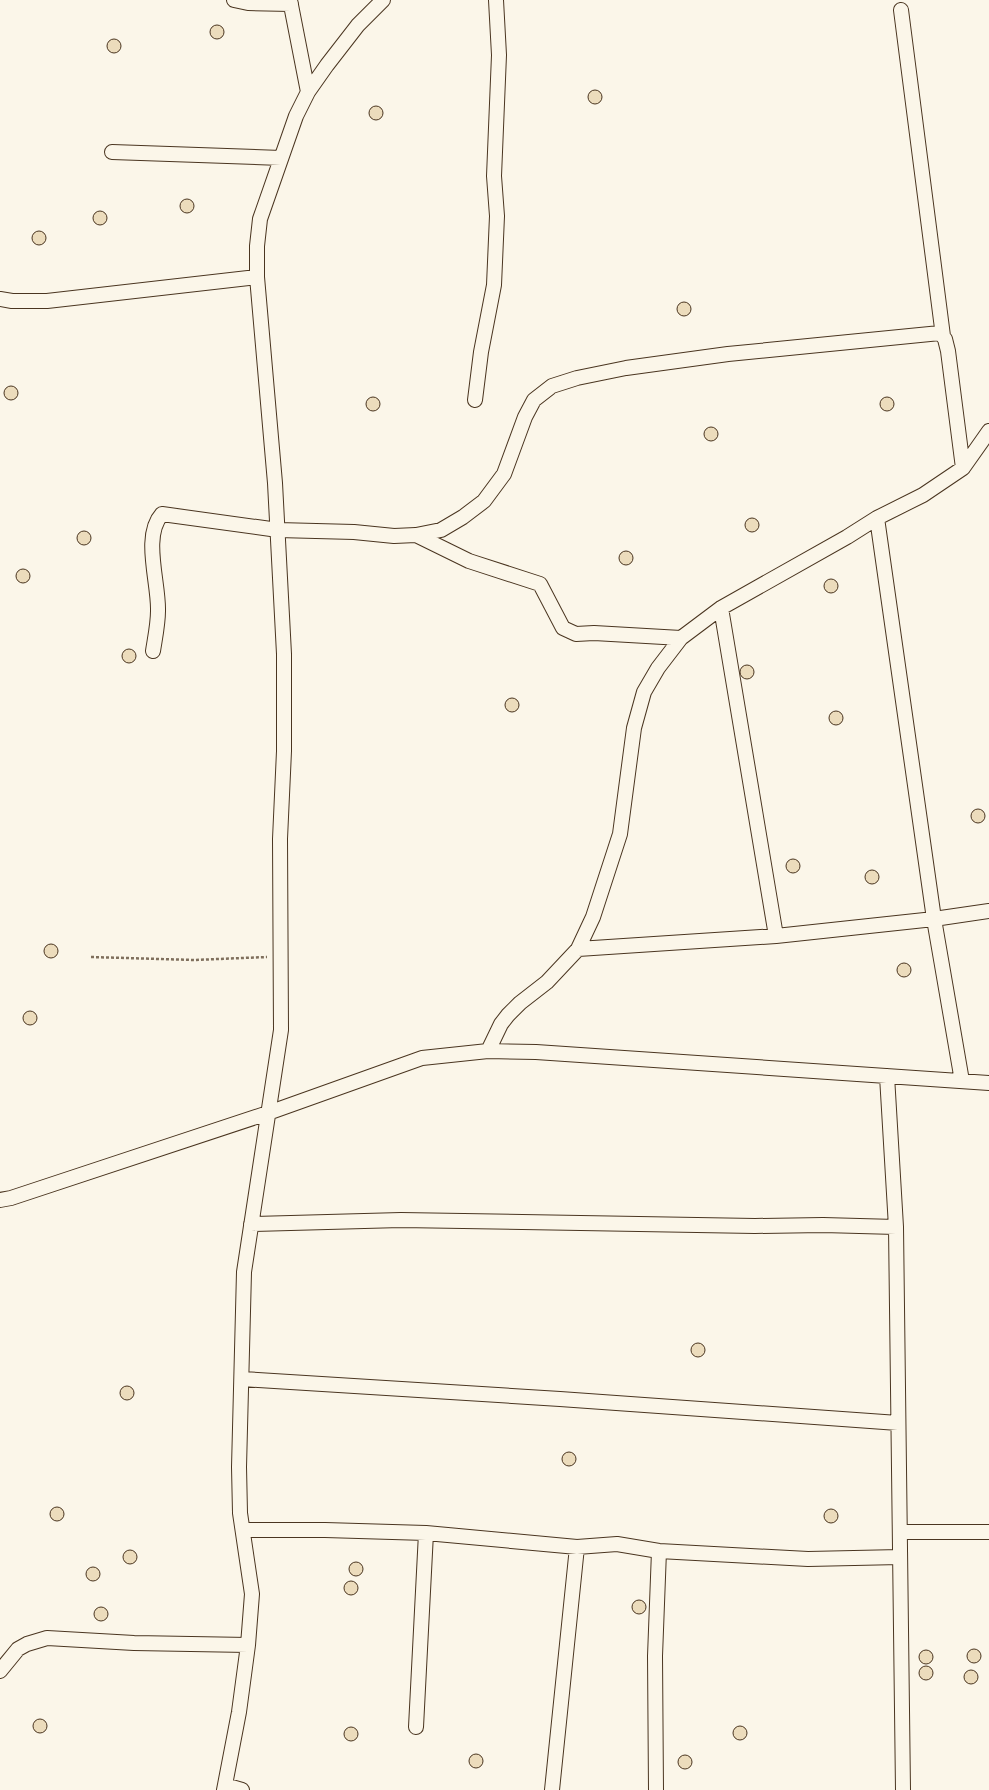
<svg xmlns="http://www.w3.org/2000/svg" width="989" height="1790" font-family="Manrope,sans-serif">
	<rect width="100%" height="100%" fill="#fbf6e9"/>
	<!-- building -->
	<path fill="#ecdcbc" stroke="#4a3520" d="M210 32a7 7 0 1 1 14 0a7 7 0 1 1-14 0Z
		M107 46a7 7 0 1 1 14 0a7 7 0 1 1-14 0Z
		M588 97a7 7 0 1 1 14 0a7 7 0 1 1-14 0Z
		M369 113a7 7 0 1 1 14 0a7 7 0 1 1-14 0Z
		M180 206a7 7 0 1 1 14 0a7 7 0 1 1-14 0Z
		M93 218a7 7 0 1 1 14 0a7 7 0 1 1-14 0Z
		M32 238a7 7 0 1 1 14 0a7 7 0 1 1-14 0Z
		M677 309a7 7 0 1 1 14 0a7 7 0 1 1-14 0Z
		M4 393a7 7 0 1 1 14 0a7 7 0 1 1-14 0Z
		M366 404a7 7 0 1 1 14 0a7 7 0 1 1-14 0Z
		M880 404a7 7 0 1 1 14 0a7 7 0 1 1-14 0Z
		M704 434a7 7 0 1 1 14 0a7 7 0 1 1-14 0Z
		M745 525a7 7 0 1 1 14 0a7 7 0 1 1-14 0Z
		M77 538a7 7 0 1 1 14 0a7 7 0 1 1-14 0Z
		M619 558a7 7 0 1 1 14 0a7 7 0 1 1-14 0Z
		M16 576a7 7 0 1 1 14 0a7 7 0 1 1-14 0Z
		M824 586a7 7 0 1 1 14 0a7 7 0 1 1-14 0Z
		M122 656a7 7 0 1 1 14 0a7 7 0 1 1-14 0Z
		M740 672a7 7 0 1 1 14 0a7 7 0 1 1-14 0Z
		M505 705a7 7 0 1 1 14 0a7 7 0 1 1-14 0Z
		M829 718a7 7 0 1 1 14 0a7 7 0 1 1-14 0Z
		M971 816a7 7 0 1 1 14 0a7 7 0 1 1-14 0Z
		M786 866a7 7 0 1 1 14 0a7 7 0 1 1-14 0Z
		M865 877a7 7 0 1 1 14 0a7 7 0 1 1-14 0Z
		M44 951a7 7 0 1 1 14 0a7 7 0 1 1-14 0Z
		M897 970a7 7 0 1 1 14 0a7 7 0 1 1-14 0Z
		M23 1018a7 7 0 1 1 14 0a7 7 0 1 1-14 0Z
		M691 1350a7 7 0 1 1 14 0a7 7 0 1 1-14 0Z
		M120 1393a7 7 0 1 1 14 0a7 7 0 1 1-14 0Z
		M562 1459a7 7 0 1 1 14 0a7 7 0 1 1-14 0Z
		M50 1514a7 7 0 1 1 14 0a7 7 0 1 1-14 0Z
		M824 1516a7 7 0 1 1 14 0a7 7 0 1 1-14 0Z
		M123 1557a7 7 0 1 1 14 0a7 7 0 1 1-14 0Z
		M349 1569a7 7 0 1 1 14 0a7 7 0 1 1-14 0Z
		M86 1574a7 7 0 1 1 14 0a7 7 0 1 1-14 0Z
		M344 1588a7 7 0 1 1 14 0a7 7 0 1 1-14 0Z
		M632 1607a7 7 0 1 1 14 0a7 7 0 1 1-14 0Z
		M94 1614a7 7 0 1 1 14 0a7 7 0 1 1-14 0Z
		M967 1656a7 7 0 1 1 14 0a7 7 0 1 1-14 0Z
		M919 1657a7 7 0 1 1 14 0a7 7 0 1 1-14 0Z
		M919 1673a7 7 0 1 1 14 0a7 7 0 1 1-14 0Z
		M964 1677a7 7 0 1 1 14 0a7 7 0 1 1-14 0Z
		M33 1726a7 7 0 1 1 14 0a7 7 0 1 1-14 0Z
		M733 1733a7 7 0 1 1 14 0a7 7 0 1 1-14 0Z
		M344 1734a7 7 0 1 1 14 0a7 7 0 1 1-14 0Z
		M469 1761a7 7 0 1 1 14 0a7 7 0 1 1-14 0Z
		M678 1762a7 7 0 1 1 14 0a7 7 0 1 1-14 0Z"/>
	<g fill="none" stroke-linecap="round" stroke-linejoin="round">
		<defs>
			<path id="minor" d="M234 0 248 3 291 4
				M290 0 308 92
				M901 10 943 336
				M112 152 281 158
				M0 299 12 301H47L257 277
				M475 400 481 352 494 285 497 216 494 176 499 55 496 0
				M877 518 934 919 962 1081
				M416 535 469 561 540 584 563 628 576 634 594 633 681 638
				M721 608 776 936
				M153 651C155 638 158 624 158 611 159 583 142 536 162 514L278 530 354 532 394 536 416 535 441 530 463 517 484 501 504 474 525 417 534 400 552 386 577 378 626 368 728 354 940 333 945 339 948 351 963 468
				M578 949 776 936 934 919 989 911
				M488 1051 501 1024 508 1015 520 1003 547 982 578 949 593 917 620 834 634 728 644 692 658 668 681 638 721 608 847 537 877 518 923 495 963 468 989 431
				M887 1076 896 1227 903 1790
				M0 1200 11 1198 268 1113 422 1058 488 1051 536 1052 989 1083
				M251 1224 401 1220 755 1226 823 1225 896 1227
				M242 1379 560 1399 898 1423
				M243 1530H325L426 1533 577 1547 617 1544 659 1551 808 1559 900 1557
				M900 1532H989
				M0 1671 18 1649 27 1644 47 1638 134 1643 248 1645
				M416 1727 426 1533
				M225 1785 242 1790
				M224 1790 239 1712 248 1645 252 1594 240 1513 239 1467 244 1272 281 1030 280 839 284 751V654L275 483 257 277V246L260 219 296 116 308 92 327 65 358 25 383 0
				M552 1790 577 1547
				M656 1790 655 1656 659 1551"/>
		</defs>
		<!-- minor casing -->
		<use href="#minor" stroke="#4a3520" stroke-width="16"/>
		<!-- path -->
		<path stroke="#7f6f5c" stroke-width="2.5" stroke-dasharray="3 2" stroke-linecap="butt" d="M91 957 194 960 267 957"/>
		<!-- minor -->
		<use href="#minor" stroke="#fbf6e9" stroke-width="14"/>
	</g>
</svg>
